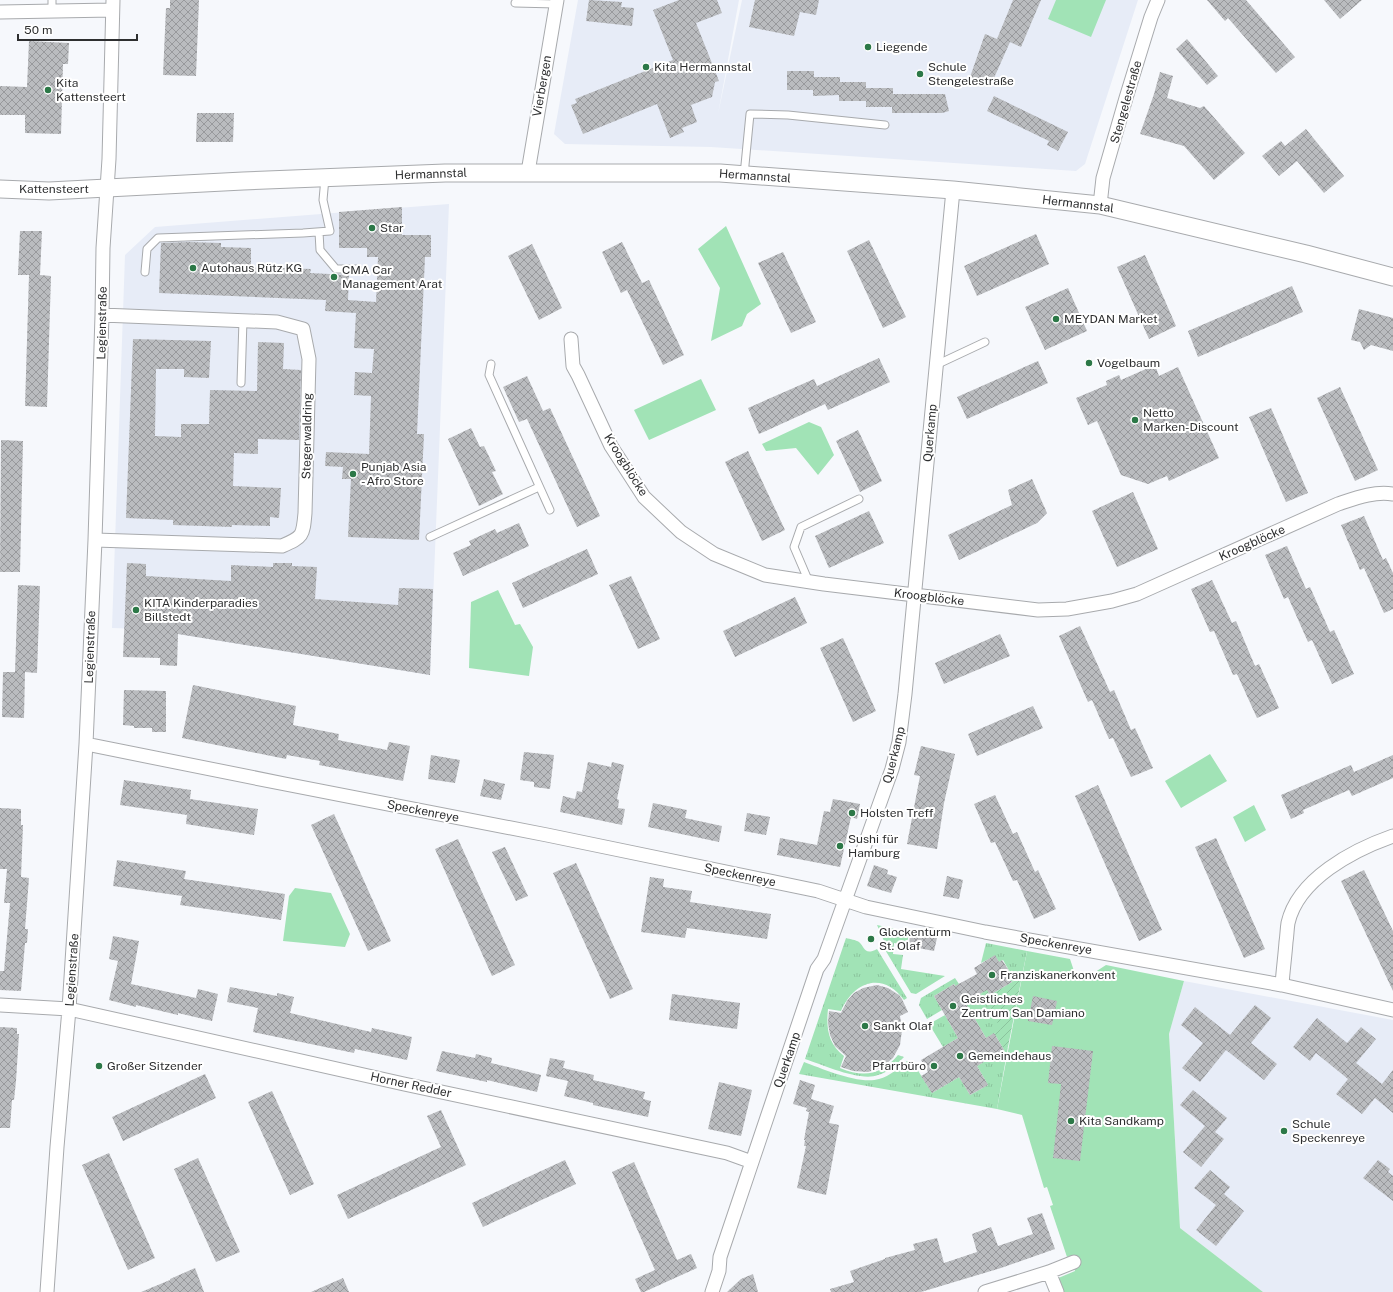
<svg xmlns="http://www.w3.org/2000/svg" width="1393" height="1292" font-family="'Public Sans',sans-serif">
	<defs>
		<pattern id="grass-tufts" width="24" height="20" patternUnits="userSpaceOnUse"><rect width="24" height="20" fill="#a1e3b6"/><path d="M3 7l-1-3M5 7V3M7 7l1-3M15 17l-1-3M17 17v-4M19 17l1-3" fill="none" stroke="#8bc39d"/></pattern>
		<pattern id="garden-furrows" width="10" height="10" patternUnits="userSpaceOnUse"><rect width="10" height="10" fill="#a1e3b6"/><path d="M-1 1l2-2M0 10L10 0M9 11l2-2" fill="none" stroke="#8bc39d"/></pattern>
		<pattern id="building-cross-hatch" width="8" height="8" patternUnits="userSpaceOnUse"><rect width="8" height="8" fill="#babcbf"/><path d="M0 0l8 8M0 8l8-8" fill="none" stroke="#98999c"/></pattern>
	</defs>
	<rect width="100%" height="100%" fill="#f6f8fc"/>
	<!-- built -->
	<path fill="#e7ecf7" d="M578 0H739L718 114 742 0H1138L1085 164 1076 171 711 147 565 144 554 134Z
		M449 204 430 675 178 634V630L112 628 125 255 155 227Z
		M1184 981 1393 1020V1292H1263L1180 1228 1169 1034Z"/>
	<!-- grass -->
	<path fill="url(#grass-tufts)" d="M877 925 909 932 907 945 894 943 893 954 903 955 901 969 945 976 916 994 911 993 881 943 884 941Z
		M846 938C850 939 856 940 859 942 865 947 864 956 877 949L907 998 904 1000C883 971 854 981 841 1011L828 1009C826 1028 828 1044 844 1056L840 1068C864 1078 881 1075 898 1055L904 1057C896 1065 889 1072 878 1075 861 1082 823 1065 805 1059Z
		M986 943 1027 951 1022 976 1012 982 1008 976 1011 974 1003 960 999 962 995 956 981 963Z
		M955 978 959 984 956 987 954 984 934 996 942 1010 927 1019 919 1005 921 998Z
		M981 993 1002 1029 986 1038 965 1002Z
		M945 1015 958 1038 943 1047 929 1024Z
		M1008 1047 997 1109 799 1074 804 1062C823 1069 860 1085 879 1079 890 1076 899 1068 907 1061H912L932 1093 959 1077 970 1095 988 1085 977 1066Z"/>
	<!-- park -->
	<path fill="#a1e3b6" d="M1056 0H1106L1091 37 1048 19Z
		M726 226 761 304 747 314 742 326 711 341 720 288 698 249Z
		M701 379 716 410 649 440 634 410Z
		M809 422 821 427 834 455 818 475 796 448 766 451 762 444Z
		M498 590 515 625 520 624 533 647 529 676 469 668 471 602Z
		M1210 754 1227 781 1181 808 1165 781Z
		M1254 805 1266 830 1245 842 1233 817Z
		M295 888 331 893 350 934 345 947 283 941 289 896Z
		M1027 951 1070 959 1075 974 1089 976 1106 965 1184 981 1169 1034 1180 1228 1263 1292H1062L1056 1279 1075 1271 1070 1256 1067 1257 1050 1206 1053 1205 1047 1187 1044 1188 1022 1115 997 1109Z"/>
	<!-- garden -->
	<path fill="url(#garden-furrows)" d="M1022 976 1008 1047 1004 1050 994 1033 1001 1029 981 993 987 989 990 995Z"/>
	<!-- building -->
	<path fill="url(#building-cross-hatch)" d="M170 0H199L196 76 163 75 166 8H170Z
		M589 0 622 2 621 7 634 8 632 26 586 21Z
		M679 0H717L722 13 696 23 719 81 715 82 712 97 691 105 697 122 682 128 684 132 670 138 657 104 583 134 571 105 577 103 575 99 673 60 653 10Z
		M755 0H819L816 15 800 12 794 36 749 27Z
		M1013 0H1041L1021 47 1010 42 990 87 969 80 985 34 997 39Z
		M1207 0H1246L1295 57 1276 73 1228 18 1225 21Z
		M1324 0H1362L1340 19Z
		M1187 39 1218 76 1207 85 1176 49Z
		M29 41 69 43 68 64H63L61 134 25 133V115H0V86L27 87Z
		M787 71H814V77H840V82H866V88H893V94H945L949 111 942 113H892V107H866V101H839V95L813 96V90H787Z
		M1160 72 1173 76 1167 98 1200 108 1204 106 1245 153 1214 180 1184 146 1140 134 1154 94Z
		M994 96 1068 132 1058 151 1047 145 1049 141 987 111Z
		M197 113H234L233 142H196Z
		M1306 129 1344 176 1324 193 1297 161 1279 176 1262 156 1281 141 1285 146Z
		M402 207V235H431V257H425L417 434H424L419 540 348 537 351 479H342L343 467 325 466 326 452 369 454 371 396 354 395 355 372 372 373 374 349 354 348 356 313 325 311 326 300 159 293 161 243 189 242 221 243V247L251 248V267L311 269 310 273 349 275 348 300 376 302 378 257H367V248H339V212Z
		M20 231H42L40 275 51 276 47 407 25 406 29 275H36H18Z
		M1036 234 1049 264 977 296 964 266Z
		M869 240 906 317 883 328 847 251Z
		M622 242 642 283 649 280 684 355 663 365 627 290 621 293 602 252Z
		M532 244 562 308 539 320 508 256Z
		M783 252 816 322 791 333 758 263Z
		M1145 255 1176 326 1149 339 1117 267Z
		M1292 286 1303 312 1198 357 1188 331Z
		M1068 288 1087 331 1045 350 1025 307Z
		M1359 309 1393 318V351L1371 345 1364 350 1360 342 1351 340Z
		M133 339 211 341 209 378 184 377V369H156L155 436 181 437V424H209L210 390 257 391 258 342 284 343 283 369 301 370 299 440 258 439V454L234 453 233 486 281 488 279 518 270 517V526L232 525V527L173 525V520L126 518Z
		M879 358 890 382 828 410 825 404 759 434 748 408 814 379 817 386Z
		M1038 361 1048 383 967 419 957 397Z
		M1155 365 1159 376 1178 367 1219 458 1169 481 1167 476 1148 484 1121 475 1097 421 1088 425 1076 398 1107 385 1106 381 1119 375 1121 380Z
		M527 376 543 411 550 408 600 516 577 527 527 419 519 422 503 387Z
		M1340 387 1378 470 1355 481 1317 398Z
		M1271 408 1308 493 1286 502 1249 417Z
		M471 428 480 447 484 446 496 471 492 472 503 494 479 506 448 439Z
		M858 430 882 481 860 492 836 441Z
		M1 440 23 441 20 572H0Z
		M748 451 785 530 762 541 725 462Z
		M1032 479 1047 513 1037 523 959 560 948 535 1012 505 1008 490Z
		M1133 492 1158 549 1117 567 1092 511Z
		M869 511 884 543 829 568 815 536Z
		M1364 516 1383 560 1386 558 1393 573V609L1384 613 1364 568 1360 570 1341 525Z
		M519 523 529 546 463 576 453 553 471 545 469 541 495 529 497 533Z
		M1287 546 1306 589 1310 587 1330 632 1334 630 1354 674 1332 684 1312 640 1308 642 1288 597 1284 599 1265 555Z
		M587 549 598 574 523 608 512 583Z
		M127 563 146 564V576L231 581V565L273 567V563H292V566L317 567 315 599 398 605 399 588 433 589 430 675 178 634 177 666 160 665V658L123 657Z
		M631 576 660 639 638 649 609 585Z
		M1212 580 1232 623 1236 621 1255 666 1259 664 1279 708 1257 718 1237 674 1233 675 1214 631 1210 632 1191 589Z
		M18 585 40 586 37 673 25 672 24 718 2 717 3 672H22H15Z
		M795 597 807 623 735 657 723 631Z
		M1080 626 1110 692 1114 690 1131 730 1135 728 1153 768 1131 777 1113 738 1109 739 1092 700 1088 702 1059 636Z
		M1000 634 1010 656 944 684 935 663Z
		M843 638 876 711 853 722 820 648Z
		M193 685 296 706 293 725 339 734 338 740 387 750 389 742 410 746 403 781 319 765 320 761 287 755 286 759 182 738Z
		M124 690 166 691V732H152V728H134V726L123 725Z
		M1033 706 1043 728 977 756 968 734Z
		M921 746 955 754 944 803 937 849 907 844 920 776 914 775Z
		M524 752 554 755 550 789 534 787V782L520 780Z
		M431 755 460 760 455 783 428 779Z
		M1393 755V778L1352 796 1349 790 1303 810 1304 813 1291 819 1281 795 1351 765 1354 772Z
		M588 762 611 767 612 762 624 765 617 799 619 800 618 808 625 809 622 825 560 812 563 796 575 799 577 791 582 792Z
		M484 779 505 784 501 800 480 796Z
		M124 780 191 790 190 799 258 809 254 835 186 824 187 815 120 805Z
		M1098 785 1162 930 1139 941 1075 796Z
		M995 795 1013 834 1017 832 1035 872 1038 870 1056 909 1034 919 1017 880 1013 881 995 842 991 843 974 804Z
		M833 799 860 804 857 819 851 817 840 867 777 855 780 838 817 845 824 811 830 812Z
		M653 803 687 810 685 818 722 826 719 842 648 827Z
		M0 808 21 809V825H23L21 877 29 878 25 929H28L27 943H25L21 991 0 990V971H4L10 903H4L7 869H0Z
		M747 813 770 817 766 835 744 831Z
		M334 814 391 941 368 951 311 825Z
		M1216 838 1265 949 1244 958 1195 847Z
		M458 839 515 965 492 976 435 849Z
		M505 847 528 896 516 901 492 852Z
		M117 860 186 871 184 879 285 894 281 920 180 905 182 896 113 886Z
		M576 863 633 989 610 999 553 873Z
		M874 865 888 870 887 874 897 877 891 893 867 886Z
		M1364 870 1393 931V991L1341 881Z
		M947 876 963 880 959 899 943 896Z
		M650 877 664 879 663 887 692 891 690 902 771 914 767 939 687 928 685 938 641 932Z
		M911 933 937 938 934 951 908 946Z
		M113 936 139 941 131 984 196 998 198 989 218 994 212 1021 178 1013V1015L136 1005V1007L109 1000 118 961 109 959Z
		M995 955 999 962 1002 960 1011 974 1008 976 1012 982 990 995 987 990 965 1002 986 1038 994 1033 1004 1050 977 1066 988 1085 970 1095 959 1077 932 1093 921 1076 928 1072 921 1060 958 1038 934 996 954 984 955 986 977 974 974 968Z
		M877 985 888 988 899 995 902 999 908 1012 900 1016 902 1030 900 1045 893 1058 881 1068 868 1072 853 1071 841 1067 846 1056 835 1046 830 1035 828 1023 829 1011 841 1013 847 1001 854 993 863 988Z
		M230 987 277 996V993L294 997 290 1013 371 1032 372 1028 412 1037 407 1060 355 1049 354 1053 253 1032 258 1008 227 1002Z
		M672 994 740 1003 737 1029 669 1020Z
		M1033 996 1057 1001 1052 1025 1028 1021Z
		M1255 1005 1271 1018 1251 1043 1277 1064 1264 1080 1226 1050 1200 1082 1182 1068 1203 1043 1181 1025 1195 1007 1230 1035Z
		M1317 1018 1347 1043 1361 1027 1376 1039 1356 1063 1382 1084 1393 1070V1113L1375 1098 1362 1114 1336 1094 1348 1079 1316 1053 1310 1061 1293 1047Z
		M0 1027 17 1028V1034H19L16 1081 14 1100H12L10 1128H0Z
		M1052 1046 1093 1051 1080 1161 1053 1158 1061 1084 1048 1083Z
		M442 1051 475 1058 476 1054 492 1058 491 1063 541 1075 537 1092 487 1080V1082L436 1071Z
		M550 1058 565 1061 563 1068 594 1075 593 1080 645 1092 643 1099 651 1101 648 1117 593 1105V1103L564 1096 568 1081 546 1076Z
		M205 1074 216 1098 123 1141 112 1117Z
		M800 1080 815 1085 811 1099 834 1106 829 1123 839 1125 826 1195 797 1188 806 1146H804L805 1140H804L809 1112 806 1111 807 1108 793 1104Z
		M719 1082 752 1090 741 1136 708 1129Z
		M1193 1090 1227 1118 1215 1132 1224 1139 1201 1167 1183 1152 1205 1126 1180 1105Z
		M272 1091 314 1184 290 1195 248 1102Z
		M441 1110 466 1165 348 1219 337 1195 441 1147 427 1116Z
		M109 1153 155 1258 128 1270 82 1165Z
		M198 1158 240 1252 216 1262 174 1169Z
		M565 1160 576 1184 483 1227 472 1203Z
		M1378 1160 1390 1169 1388 1172 1393 1176V1201L1363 1178Z
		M634 1162 677 1260 691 1254 697 1268 644 1292H641L635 1279 655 1270 612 1172Z
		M1210 1170 1230 1187 1224 1194 1244 1211 1216 1246 1196 1230 1216 1205 1194 1188Z
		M1042 1213 1055 1249 1001 1268 921 1292H831L830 1289 854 1282 850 1271 885 1259V1258L915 1250 913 1244 937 1238 944 1263 977 1252 972 1234 991 1227 998 1246 1033 1234 1027 1218Z
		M195 1268 204 1292H141L170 1280V1279Z
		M753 1274 758 1292H727L741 1279Z
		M343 1278 349 1292H311Z"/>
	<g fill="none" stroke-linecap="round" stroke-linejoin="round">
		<defs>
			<path id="service" d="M52 0V11
				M515 3 556 4
				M744 175 750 114 788 115 885 125
				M319 232 320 250 336 269H358
				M145 272 147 249 158 238 303 233 330 231 323 200 325 178
				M491 364 489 375 550 510
				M936 365 985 342
				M241 383 243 320
				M430 537 539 487
				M809 582 794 547 801 527 859 499"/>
			<path id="minor" d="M0 12 112 10
				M528 172 557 0
				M1100 205 1103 178 1126 98 1151 17 1158 0
				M571 339 573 366 578 375 611 446 644 497 681 532 714 554 765 575 824 584 1038 610 1067 609 1112 601 1137 594 1338 504C1356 498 1374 491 1393 494
				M95 540 282 546C303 537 303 536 305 513L309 359 303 329 277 322 102 315
				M86 744 285 784 547 835 818 891 866 907 985 932 1282 985 1393 1010
				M1282 985C1283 970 1285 956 1286 942 1287 936 1287 929 1288 923 1298 879 1353 850 1393 836
				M0 1005 69 1009 404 1084 727 1153 752 1162
				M1049 1272 1057 1292
				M47 1292 57 1147 69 1009 86 744 95 540 102 315 103 248 109 159 113 0
				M712 1292 719 1271 720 1257 817 969 824 959 892 769 899 742 905 694 953 190
				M985 1292 1049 1272 1074 1262"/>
			<path id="tertiary" d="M0 189 49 191 243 181 445 173H720L953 190 1100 205 1306 254 1393 277"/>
		</defs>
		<!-- service casing -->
		<use href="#service" stroke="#a8aaad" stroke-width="9"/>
		<!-- minor casing -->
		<use href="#minor" stroke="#a8aaad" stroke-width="15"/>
		<!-- tertiary casing -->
		<use href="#tertiary" stroke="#a8aaad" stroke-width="19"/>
		<!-- service -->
		<use href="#service" stroke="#fff" stroke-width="7"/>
		<!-- minor -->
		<use href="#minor" stroke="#fff" stroke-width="13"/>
		<!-- tertiary -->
		<use href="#tertiary" stroke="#fff" stroke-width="17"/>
	</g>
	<!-- markers -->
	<g fill="#2c7847" stroke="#fff" stroke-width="1.5">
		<circle cx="868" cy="47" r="4"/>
		<circle cx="646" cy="67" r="4"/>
		<circle cx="920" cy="74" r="4"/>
		<circle cx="48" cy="90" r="4"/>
		<circle cx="372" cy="228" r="4"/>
		<circle cx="193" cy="268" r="4"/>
		<circle cx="334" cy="277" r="4"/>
		<circle cx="1056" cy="319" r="4"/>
		<circle cx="1089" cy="363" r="4"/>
		<circle cx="1135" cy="420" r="4"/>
		<circle cx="353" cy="474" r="4"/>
		<circle cx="136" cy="610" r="4"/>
		<circle cx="852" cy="813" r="4"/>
		<circle cx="840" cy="846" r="4"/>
		<circle cx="871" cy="939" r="4"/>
		<circle cx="992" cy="975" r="4"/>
		<circle cx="953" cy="1006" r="4"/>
		<circle cx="865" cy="1026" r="4"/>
		<circle cx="960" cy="1056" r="4"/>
		<circle cx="99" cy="1066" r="4"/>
		<circle cx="934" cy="1066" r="4"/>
		<circle cx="1071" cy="1121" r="4"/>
		<circle cx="1284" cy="1131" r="4"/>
	</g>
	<g text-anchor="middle" stroke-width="4" stroke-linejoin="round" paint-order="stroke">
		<!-- poi labels -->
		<g font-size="12" fill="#2e2f30" stroke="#fff" text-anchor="start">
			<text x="876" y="51">Liegende</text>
			<text x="654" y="71">Kita Hermannstal</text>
			<text x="928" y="71">Schule<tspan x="928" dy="14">Stengelestraße</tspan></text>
			<text x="56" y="87">Kita<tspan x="56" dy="14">Kattensteert</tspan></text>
			<text x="380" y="232">Star</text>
			<text x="201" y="272">Autohaus Rütz KG</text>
			<text x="342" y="274">CMA Car<tspan x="342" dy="14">Management Arat</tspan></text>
			<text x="1064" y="323">MEYDAN Market</text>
			<text x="1097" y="367">Vogelbaum</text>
			<text x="1143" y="417">Netto<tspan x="1143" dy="14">Marken-Discount</tspan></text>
			<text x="361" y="471">Punjab Asia<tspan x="361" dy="14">- Afro Store</tspan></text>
			<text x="144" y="607">KITA Kinderparadies<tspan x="144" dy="14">Billstedt</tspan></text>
			<text x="860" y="817">Holsten Treff</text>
			<text x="848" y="843">Sushi für<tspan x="848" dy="14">Hamburg</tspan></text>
			<text x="879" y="936">Glockenturm<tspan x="879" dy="14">St. Olaf</tspan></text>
			<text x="1000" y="979">Franziskanerkonvent</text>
			<text x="961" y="1003">Geistliches<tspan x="961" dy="14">Zentrum San Damiano</tspan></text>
			<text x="873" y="1030">Sankt Olaf</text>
			<text x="968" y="1060">Gemeindehaus</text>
			<text x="107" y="1070">Großer Sitzender</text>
			<text x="926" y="1070" text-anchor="end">Pfarrbüro</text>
			<text x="1079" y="1125">Kita Sandkamp</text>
			<text x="1292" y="1128">Schule<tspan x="1292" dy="14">Speckenreye</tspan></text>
		</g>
		<!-- street labels -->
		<g font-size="12" fill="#2e2f30" stroke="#fff">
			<text transform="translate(542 86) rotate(-80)" y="4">Vierbergen</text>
			<text transform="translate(1126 102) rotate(-74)" y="4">Stengelestraße</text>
			<text transform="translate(431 174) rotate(-2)" y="4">Hermannstal</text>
			<text transform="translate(755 176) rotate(4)" y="4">Hermannstal</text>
			<text x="54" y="193">Kattensteert</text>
			<text transform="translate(1078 204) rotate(7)" y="4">Hermannstal</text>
			<text transform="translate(102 323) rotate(-89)" y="4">Legienstraße</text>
			<text transform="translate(930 433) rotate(-85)" y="4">Querkamp</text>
			<text transform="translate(307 436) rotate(-89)" y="4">Stegerwaldring</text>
			<text transform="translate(626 465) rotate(58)" y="4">Kroogblöcke</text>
			<text transform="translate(1252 543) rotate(-24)" y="4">Kroogblöcke</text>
			<text transform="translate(929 597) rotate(7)" y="4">Kroogblöcke</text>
			<text transform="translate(90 647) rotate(-88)" y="4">Legienstraße</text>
			<text transform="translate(894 755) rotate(-76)" y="4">Querkamp</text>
			<text transform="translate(423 811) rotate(11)" y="4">Speckenreye</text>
			<text transform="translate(740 875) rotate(12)" y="4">Speckenreye</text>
			<text transform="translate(1056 944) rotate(10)" y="4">Speckenreye</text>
			<text transform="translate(72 970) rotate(-86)" y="4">Legienstraße</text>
			<text transform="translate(787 1060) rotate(-71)" y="4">Querkamp</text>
			<text transform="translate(411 1085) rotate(12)" y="4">Horner Redder</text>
		</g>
	</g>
	<!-- scale -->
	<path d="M18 34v6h119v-6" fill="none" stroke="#2e2f30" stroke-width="2"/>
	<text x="24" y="34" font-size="12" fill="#2e2f30" stroke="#ffffff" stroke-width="3" paint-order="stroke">50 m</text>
</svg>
